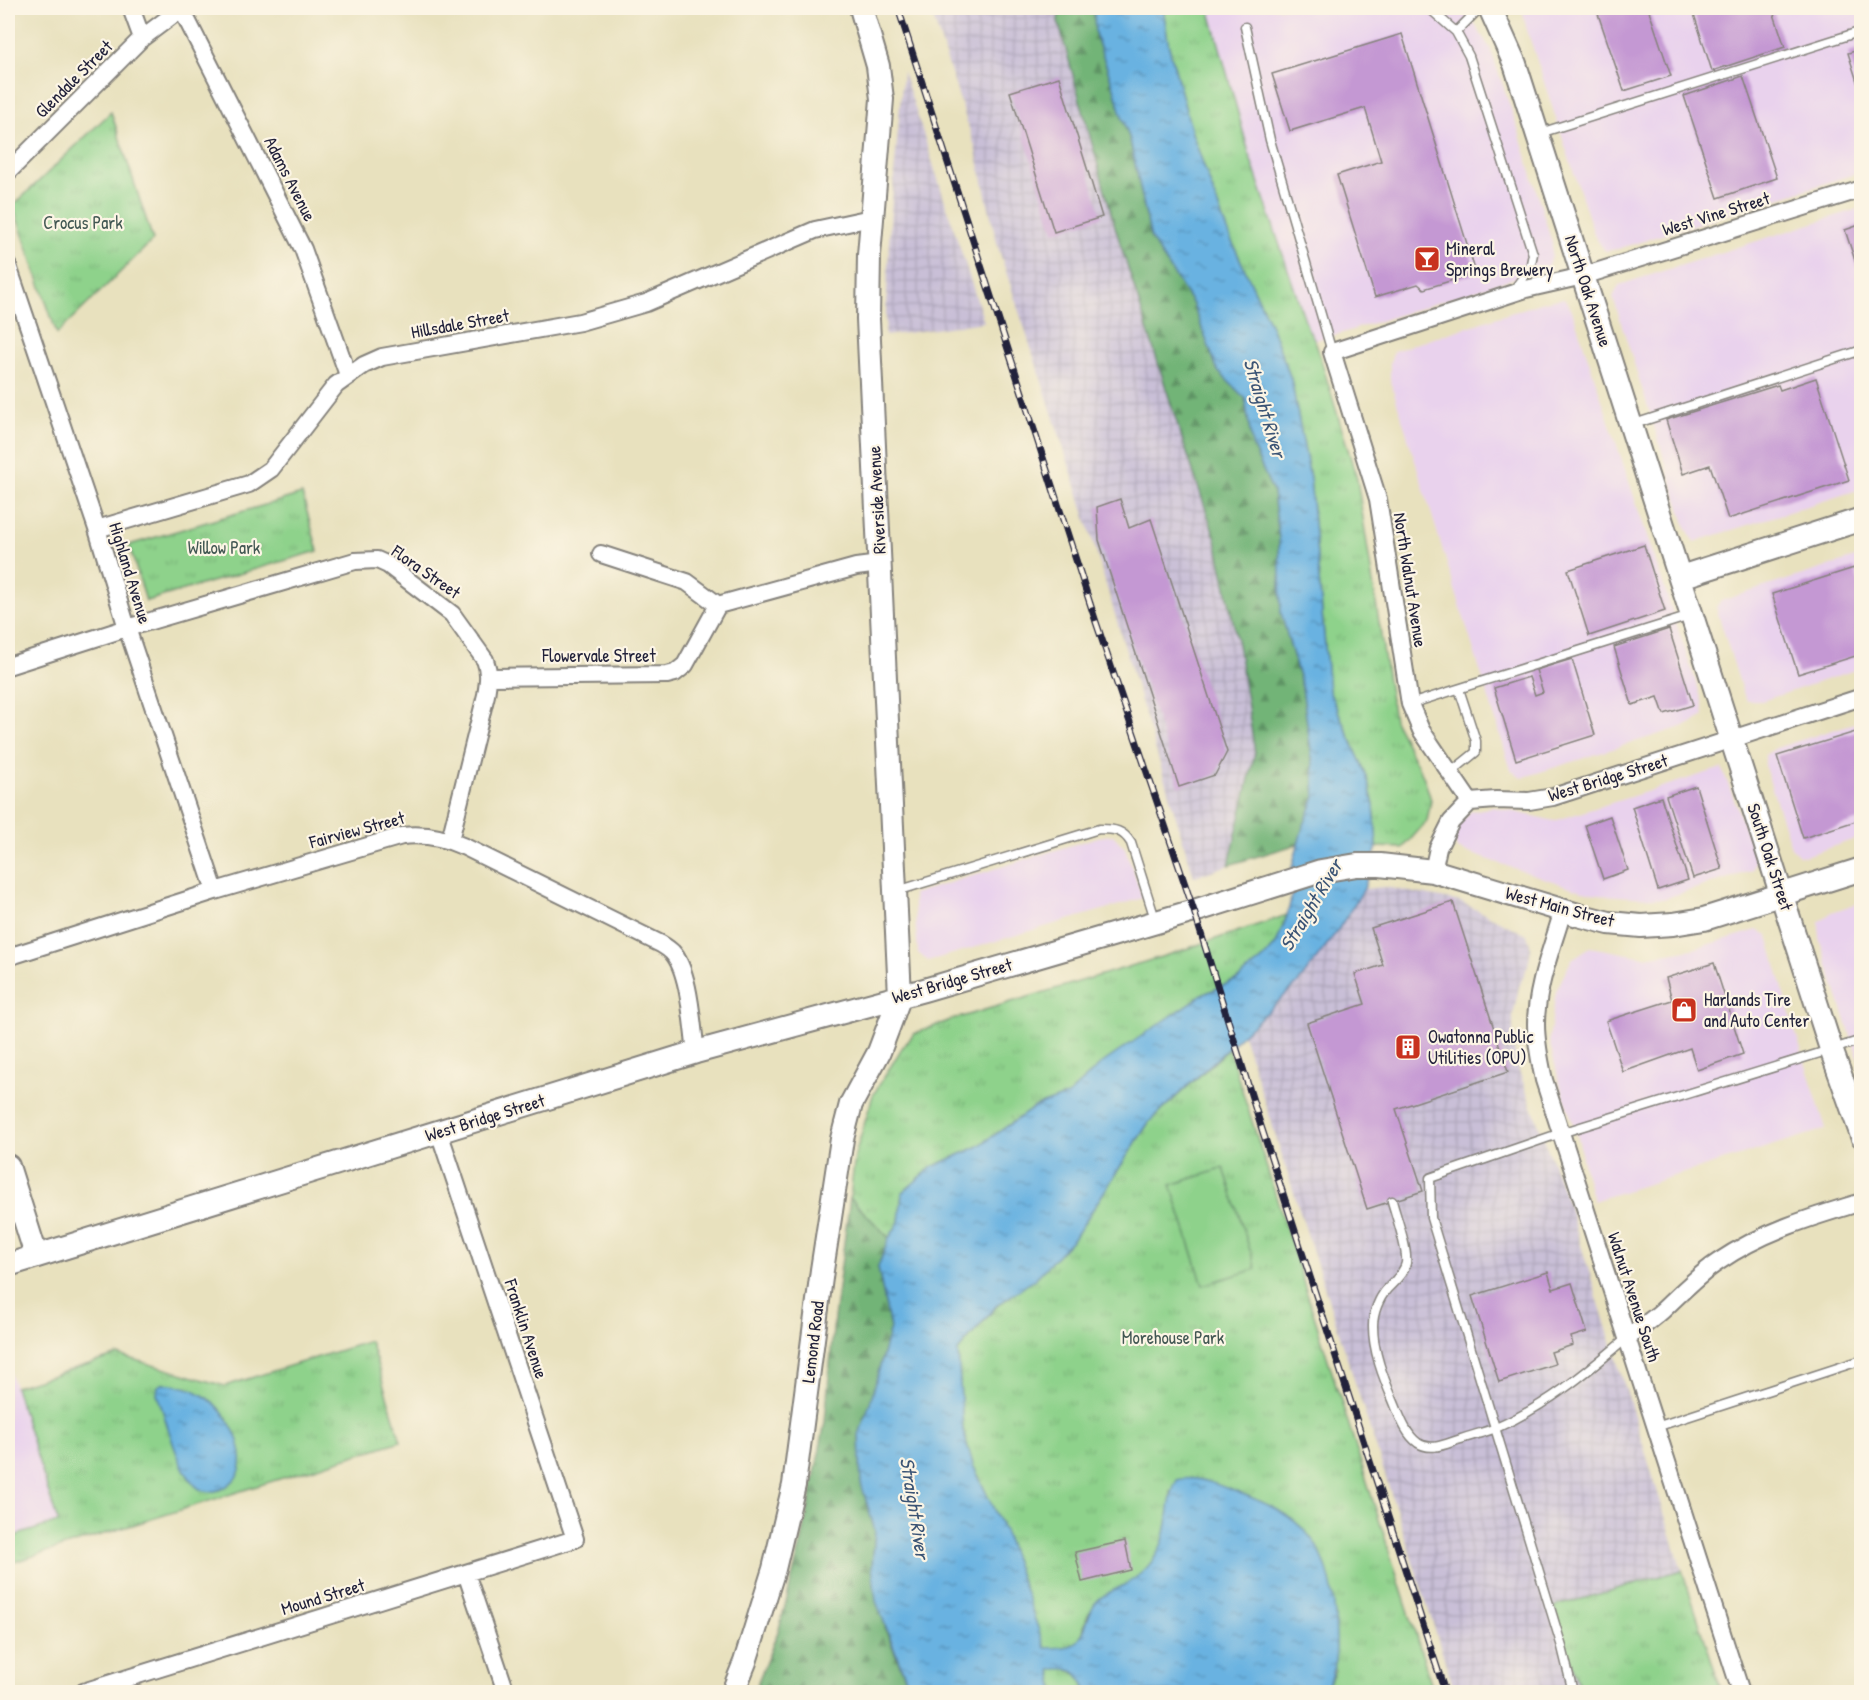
<svg xmlns="http://www.w3.org/2000/svg" width="1869" height="1700" font-family="'Patrick Hand',sans-serif">
	<defs>
		<pattern id="industrial-grid" width="8" height="8" patternUnits="userSpaceOnUse" patternTransform="scale(1.5)"><rect width="8" height="8" fill="#c9bfd7"/><path d="M0 4h8M4 0v8" fill="none" stroke="#aca4b9"/></pattern>
		<pattern id="grass-tufts" width="24" height="20" patternUnits="userSpaceOnUse" patternTransform="scale(1.5)"><rect width="24" height="20" fill="#8ed28b"/><path d="M3 7l-1-3M5 7V3M7 7l1-3M15 17l-1-3M17 17v-4M19 17l1-3" fill="none" stroke="#7ab479"/></pattern>
		<pattern id="forest-firs" width="22" height="20" patternUnits="userSpaceOnUse" patternTransform="scale(1.5)"><rect width="22" height="20" fill="#72b477"/><path d="M5 1l3.5 6h-7zM16 11l3.5 6h-7z" fill="#5d9263"/></pattern>
		<pattern id="water-ripples" width="26" height="14" patternUnits="userSpaceOnUse" patternTransform="scale(1.5)"><rect width="26" height="14" fill="#69b2e1"/><path d="M2 4q2-2 4 0t4 0M15 11q2-2 4 0t4 0" fill="none" stroke="#5690b8"/></pattern>
	</defs>
	<rect width="100%" height="100%" fill="#fcf5e5"/>
	<filter id="ink" filterUnits="userSpaceOnUse"><feTurbulence type="fractalNoise" baseFrequency=".0167" numOctaves="2"/><feDisplacementMap in="SourceGraphic" scale="12" xChannelSelector="R" yChannelSelector="G"/><feConvolveMatrix kernelMatrix="1 2 1 2 8 2 1 2 1" color-interpolation-filters="sRGB"/></filter>
	<filter id="wash" filterUnits="userSpaceOnUse"><feTurbulence type="fractalNoise" baseFrequency=".008" numOctaves="4" result="noise"/><feDisplacementMap in="SourceGraphic" scale="24" xChannelSelector="R" yChannelSelector="G"/><feGaussianBlur stdDeviation="1.35" result="paint"/><feColorMatrix in="noise" values="0 0 0 0 0 0 0 0 0 0 0 0 0 0 0 0 0 1.4 0 .05"/><feComposite in="paint" operator="in"/></filter>
	<g filter="url(#wash)">
		<rect width="100%" height="100%" fill="#e8e1be"/>
		<!-- built -->
		<path fill="#e9d2ed" d="M1209 8H1464L1490 48 1519 132 1552 243V257L1546 268 1339 334 1315 340 1308 329 1251 160Z
			M1526 8H1861V172L1618 249 1605 251 1595 237 1526 27 1523 13Z
			M1861 208V489L1694 542 1686 527 1613 297 1619 285Z
			M1564 298 1572 310 1702 701 1704 716 1688 725 1521 778 1511 770 1390 380V362L1394 351 1544 302Z
			M1861 556V668L1762 701H1747L1742 690 1716 607 1721 601Z
			M1861 721V837L1805 856 1799 855 1791 847 1765 767V755L1776 748Z
			M1722 768 1756 857 1753 870 1663 899 1603 895 1582 891 1457 849 1452 832 1471 811 1494 807 1554 821Z
			M1113 835 1125 848 1143 898 928 961 918 953 913 894 1098 837Z
			M1861 902V1067L1819 938V922L1832 912Z
			M1757 930 1768 936 1792 1021 1826 1129 1593 1201 1583 1163 1579 1141 1560 1085 1549 1040 1556 991 1572 959 1590 947 1645 957 1693 949Z
			M8 1365 58 1522 8 1538Z"/>
		<!-- industrial -->
		<path fill="url(#industrial-grid)" d="M930 8H1060L1058 21 1116 230 1178 426 1216 540 1239 649 1255 753 1229 865 1194 877 1082 505 998 247 975 147Z
			M903 71 984 322 885 336 890 222Z
			M1385 887 1461 902 1527 935 1531 948 1528 965 1519 987 1513 1015V1045L1519 1071 1570 1210 1682 1570 1554 1607 1581 1692H1455L1243 1035 1299 982 1337 930 1364 889Z"/>
		<!-- grass -->
		<path fill="url(#grass-tufts)" stroke="#587a63" stroke-width="1.5" d="M1163 8H1209L1251 160 1308 329 1315 340 1357 479 1394 720 1424 778 1431 800 1427 821 1403 848 1377 847 1374 805 1366 774 1329 691 1310 478 1291 379 1271 326 1227 231 1192 133 1169 47Z
			M111 112 153 240 57 334 13 206Z
			M302 494 318 551 146 601 129 545Z
			M1287 915 1276 944 1264 958 1238 979 1204 994 1101 1064 1068 1095 1035 1107 977 1147 932 1167 902 1193 899 1222 889 1238 850 1198 855 1155 873 1095 902 1048 914 1034 948 1021 1171 954Z
			M1229 1049 1434 1692H1325L1335 1670 1171 1492C1171 1526 1162 1561 1132 1581 1120 1590 1110 1592 1098 1604 1095 1607 1091 1610 1089 1613 1083 1623 1085 1640 1072 1645 1065 1648 1053 1648 1045 1649L1005 1533 973 1465 963 1430 958 1351 997 1306 1035 1279 1075 1237 1149 1122Z
			M370 1341 401 1441 8 1564V1538L58 1522 15 1387 118 1355 225 1386Z
			M1682 1570 1722 1692H1581L1554 1607Z
			M1063 1667C1077 1672 1082 1679 1088 1692H1055L1051 1670Z"/>
		<!-- forest -->
		<path fill="url(#forest-firs)" stroke="#4a6b59" stroke-width="1.5" d="M1060 8H1094L1095 33 1114 88 1120 111 1130 140 1151 239 1193 304 1218 371 1245 398 1252 445 1273 492 1279 538 1281 613 1302 687 1313 765 1315 797 1298 844 1229 865 1255 753 1239 649 1216 540 1178 426 1116 230 1058 21Z
			M850 1198 889 1238 878 1267 890 1328 871 1400 859 1435 861 1483 875 1531 872 1567 886 1631 911 1692H754L779 1629 802 1540 825 1422 834 1318Z"/>
		<!-- garden -->
		<path fill="#8ed28b" stroke="#587a63" stroke-width="1.5" d="M1224 1168 1256 1269 1203 1285 1171 1185Z"/>
		<!-- water -->
		<path fill="url(#water-ripples)" stroke="#466a8e" stroke-width="1.5" d="M1094 8H1163L1169 47 1192 133 1227 231 1271 326 1291 379 1310 478 1329 691 1366 774 1374 805 1377 847 1364 889 1338 930 1299 982 1149 1122 1075 1237 1035 1279 996 1306 958 1351 963 1430 973 1465 1005 1533 1045 1648C1053 1648 1065 1648 1072 1645 1087 1638 1086 1613 1096 1602 1102 1595 1112 1591 1120 1587 1139 1578 1152 1566 1161 1546 1171 1523 1166 1500 1177 1480 1197 1475 1215 1484 1234 1491 1303 1515 1330 1542 1335 1616 1337 1649 1338 1662 1325 1692H1088C1079 1674 1074 1665 1051 1670L1055 1692H911L876 1601 872 1567 875 1531 861 1483 859 1435 871 1400 890 1328 878 1267 889 1238 899 1222 902 1193 932 1167 977 1147 1035 1107 1068 1095 1101 1064 1140 1037 1204 994 1238 979 1264 958 1276 944 1287 916 1295 882 1292 867 1302 830 1315 797 1313 765 1302 687 1281 613 1279 538 1273 492 1252 445 1245 398 1218 371 1193 304 1151 239 1130 140 1120 111 1114 88 1095 33Z
			M164 1383C175 1385 189 1387 199 1393 222 1404 244 1439 241 1465 239 1486 207 1502 193 1483 175 1461 167 1421 157 1394L158 1386Z"/>
		<g id="blocks">
			<!-- building -->
			<path fill="#c498d3" d="M1596 8H1648L1671 76 1624 91Z
				M1692 8H1772L1785 47 1712 71Z
				M1402 34 1476 273 1424 289 1418 284 1375 297 1337 175 1381 161 1365 108 1290 131 1272 74Z
				M1862 49V94H1861L1848 53Z
				M1743 76 1777 178 1718 198 1684 96Z
				M1059 77 1102 217 1054 232 1010 92Z
				M1862 224V279H1861L1845 230Z
				M1816 378 1849 480 1728 519 1710 465 1683 474 1666 420 1778 385 1780 390Z
				M1120 499 1129 528 1151 519 1227 752 1215 775 1179 787 1099 540 1097 507Z
				M1644 545 1665 611 1589 636 1568 570Z
				M1854 568 1862 592V654L1798 674 1772 594Z
				M1669 629 1693 705 1664 714 1658 697 1632 705 1614 647Z
				M1572 659 1595 735 1516 760 1494 688 1529 677 1535 695 1543 692 1536 670Z
				M1862 730V819L1803 838 1777 756Z
				M1696 786 1722 869 1693 878 1666 796Z
				M1661 797 1688 880 1658 890 1632 807Z
				M1610 816 1628 870 1603 879 1585 825Z
				M1453 902 1508 1072 1396 1109 1423 1191 1367 1209 1307 1023 1365 1004 1355 974 1383 965 1371 928Z
				M1714 963 1743 1054 1697 1070 1690 1048 1623 1072 1606 1021 1672 1000 1666 978Z
				M1548 1272 1553 1289 1572 1283 1587 1332 1571 1337 1573 1345 1551 1352 1555 1364 1499 1382 1472 1296Z
				M1125 1541 1131 1570 1082 1582 1075 1552Z"/>
		</g>
	</g>
	<g filter="url(#ink)">
		<use href="#blocks" fill-opacity="0" stroke="#85827c" stroke-width="1.5"/>
		<g fill="none" stroke-linecap="round" stroke-linejoin="round">
			<defs>
				<path id="lane" d="M1429 8 1456 32
					M1480 8 1456 32 1469 56 1533 254 1530 268 1513 291
					M1245 27 1270 140 1332 352
					M1537 134 1862 31
					M1631 425 1862 350
					M1410 704 1690 616
					M1450 773 1476 752V741L1459 689
					M897 891 1099 829C1115 829 1123 830 1131 843L1156 922
					M1392 1201C1396 1216 1408 1249 1406 1263 1404 1273 1394 1282 1387 1289 1379 1298 1373 1313 1373 1326 1373 1351 1383 1377 1393 1400 1399 1414 1405 1434 1418 1443 1432 1452 1447 1443 1461 1439 1473 1435 1485 1432 1496 1428 1545 1407 1587 1372 1627 1338
					M1656 1427 1862 1360
					M1573 1692 1562 1647 1431 1218 1430 1178 1561 1133 1862 1040"/>
				<path id="street" d="M131 8 142 38
					M181 8 303 249 348 375
					M8 172 142 38 182 8
					M8 266 97 529 127 628 215 891
					M97 529 249 484 271 469 336 385 364 365 382 357 580 322 646 303 815 230 871 218
					M601 554 687 582 718 605
					M8 666 127 628 355 561 377 560 388 565 452 614 485 660C490 673 488 682 486 695L450 840
					M489 677 667 675 675 673 685 665 718 605 856 567 880 564
					M1470 802 1421 730 1410 704 1378 499 1332 352 1526 289 1583 276 1862 189
					M1433 871 1438 848 1451 822 1470 802 1496 800 1529 801 1553 797 1862 697
					M1563 910C1553 946 1536 986 1536 1024 1536 1044 1540 1061 1544 1080L1741 1692
					M8 957 215 891 402 836C425 833 444 837 465 847L661 944C664 946 669 949 672 952 690 971 692 1026 696 1052
					M1627 1338C1639 1329 1652 1320 1663 1310 1681 1293 1698 1275 1718 1262 1762 1232 1811 1217 1862 1202
					M466 1573 506 1692
					M83 1692 575 1539 439 1132"/>
				<path id="secondary" d="M1490 8 1515 64 1831 1049 1862 1136
					M1681 577 1862 519
					M8 1166 36 1255
					M8 1265 696 1052 924 990 1194 911 1321 871 1357 865H1380L1433 871 1578 915 1609 923 1641 926 1673 924 1704 919 1862 869
					M733 1692 745 1662 774 1569 794 1485 822 1270 842 1139 851 1104 879 1052 900 996 868 319 869 255 882 99 878 66 861 8"/>
			</defs>
			<!-- lane casing -->
			<use href="#lane" stroke="#85827c" stroke-width="11"/>
			<!-- street casing -->
			<use href="#street" stroke="#85827c" stroke-width="20"/>
			<!-- secondary casing -->
			<use href="#secondary" stroke="#85827c" stroke-width="26"/>
			<!-- lane -->
			<use href="#lane" stroke="#fff" stroke-width="8"/>
			<!-- street -->
			<use href="#street" stroke="#fff" stroke-width="16"/>
			<!-- secondary -->
			<use href="#secondary" stroke="#fff" stroke-width="22"/>
			<defs>
				<path id="rail" d="M898 8 1096 622 1194 911 1258 1117 1445 1692"/>
			</defs>
			<!-- rail casing -->
			<use href="#rail" stroke="#22223b" stroke-width="7"/>
			<!-- rail -->
			<use href="#rail" stroke="#fcf5e5" stroke-width="4.5" stroke-dasharray="14" stroke-linecap="butt"/>
		</g>
	</g>
	<!-- icons -->
	<defs>
		<symbol id="bar-square" viewBox="-11 -11 22 22"><rect x="-9" y="-9" width="18" height="18" rx="4" fill="#c8321e" stroke="#fcf5e5"/><path d="M-6-5H6L.8 .8V4.5H3.5V6h-7V4.5H-.8V.8Z" fill="#fff"/></symbol>
		<symbol id="shop-square" viewBox="-11 -11 22 22"><rect x="-9" y="-9" width="18" height="18" rx="4" fill="#c8321e" stroke="#fcf5e5"/><path d="M-5-2.5h2.3a2.7 3.5 0 0 1 5.4 0H5L5.5 6h-11ZM-1.5-2.5h3a1.5 2.3 0 0 0-3 0Z" fill="#fff"/></symbol>
		<symbol id="building-square" viewBox="-11 -11 22 22"><rect x="-9" y="-9" width="18" height="18" rx="4" fill="#c8321e" stroke="#fcf5e5"/><path d="M-4-6H4V6H1V3H-1V6H-4ZM-2.5-4.3h1.7v1.8h-1.7ZM.8-4.3h1.7v1.8H.8ZM-2.5-1h1.7V.8h-1.7ZM.8-1h1.7V.8H.8Z" fill="#fff"/></symbol>
	</defs>
	<g fill-rule="evenodd">
		<use href="#bar-square" x="1412" y="244" width="30" height="30"/>
		<use href="#shop-square" x="1669" y="995" width="30" height="30"/>
		<use href="#building-square" x="1393" y="1032" width="30" height="30"/>
	</g>
	<g text-anchor="middle" stroke-width="4.5" stroke-linejoin="round" paint-order="stroke">
		<!-- street labels -->
		<g font-size="18" fill="#22223b" stroke="#fcf5e5">
			<text transform="translate(74 79) rotate(-45)" y="6">Glendale Street</text>
			<text transform="translate(290 179) rotate(63)" y="6">Adams Avenue</text>
			<text transform="translate(1716 214) rotate(-17)" y="6">West Vine Street</text>
			<text transform="translate(1588 291) rotate(72)" y="6">North Oak Avenue</text>
			<text transform="translate(460 324) rotate(-10)" y="6">Hillsdale Street</text>
			<text transform="translate(877 500) rotate(-93)" y="6">Riverside Avenue</text>
			<text transform="translate(426 572) rotate(35)" y="6">Flora Street</text>
			<text transform="translate(130 573) rotate(73)" y="6">Highland Avenue</text>
			<text transform="translate(1410 580) rotate(81)" y="6">North Walnut Avenue</text>
			<text x="599" y="662">Flowervale Street</text>
			<text transform="translate(1608 778) rotate(-17)" y="6">West Bridge Street</text>
			<text transform="translate(357 830) rotate(-15)" y="6">Fairview Street</text>
			<text transform="translate(1770 857) rotate(72)" y="6">South Oak Street</text>
			<text transform="translate(1560 907) rotate(15)" y="6">West Main Street</text>
			<text transform="translate(952 981) rotate(-16)" y="6">West Bridge Street</text>
			<text transform="translate(485 1118) rotate(-17)" y="6">West Bridge Street</text>
			<text transform="translate(1634 1297) rotate(72)" y="6">Walnut Avenue South</text>
			<text transform="translate(526 1329) rotate(72)" y="6">Franklin Avenue</text>
			<text transform="translate(813 1342) rotate(-83)" y="6">Lemond Road</text>
			<text transform="translate(323 1597) rotate(-17)" y="6">Mound Street</text>
		</g>
		<!-- park labels -->
		<g font-size="18" fill="#425753" stroke="#fcf5e5">
			<text x="83" y="229">Crocus Park</text>
			<text x="224" y="554">Willow Park</text>
			<text x="1173" y="1344">Morehouse Park</text>
		</g>
		<!-- poi labels -->
		<g font-size="18" fill="#22223b" stroke="#fcf5e5" text-anchor="start">
			<text x="1446" y="255">Mineral<tspan x="1446" dy="21">Springs Brewery</tspan></text>
			<text x="1704" y="1006">Harlands Tire<tspan x="1704" dy="21">and Auto Center</tspan></text>
			<text x="1428" y="1043">Owatonna Public<tspan x="1428" dy="21">Utilities (OPU)</tspan></text>
		</g>
		<!-- water labels -->
		<g font-size="20" font-style="italic" fill="#3b5475" stroke="#fcf5e5">
			<text transform="translate(1265 408) rotate(73)" y="7">Straight River</text>
			<text transform="translate(1311 905) rotate(-59)" y="7">Straight River</text>
			<text transform="translate(915 1508) rotate(81)" y="7">Straight River</text>
		</g>
	</g>
	<!-- margin -->
	<rect width="1869" height="1700" fill="none" stroke="#fcf5e5" stroke-width="30"/>
</svg>
